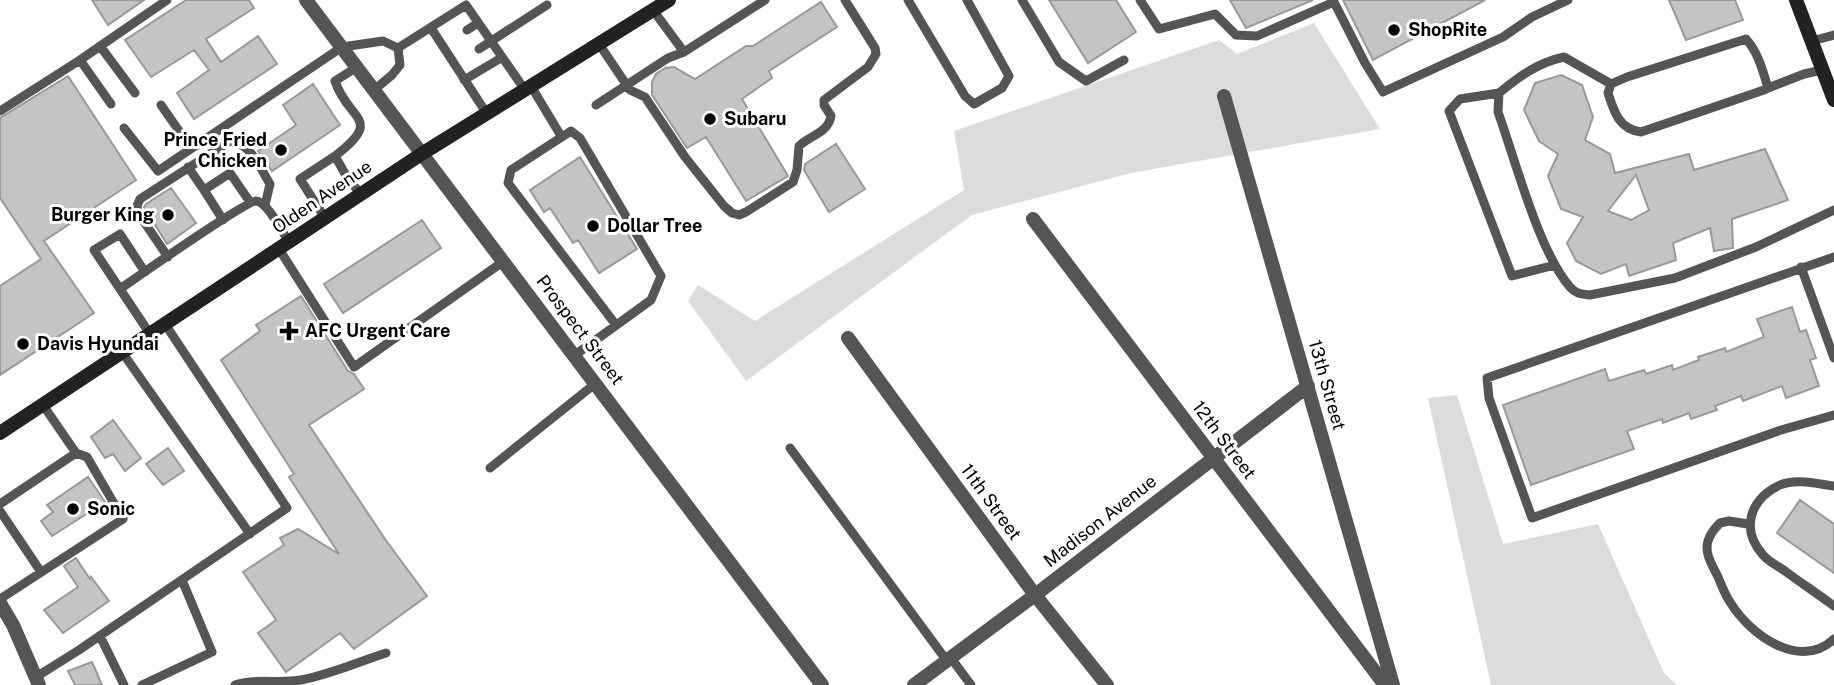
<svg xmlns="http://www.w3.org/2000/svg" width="1834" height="685" font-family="'Public Sans',sans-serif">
	<rect width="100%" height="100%" fill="#fff"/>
	<!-- green -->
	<path fill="#dcdcdc" d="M1314 23 1380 129 1131 173 972 215 746 381 688 301 698 285 755 321 964 190 954 131 1219 40 1237 54Z
		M1457 395 1503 544 1598 524 1664 673 1677 685H1491L1428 398Z"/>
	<!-- building -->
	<path fill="#c4c4c4" stroke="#999" stroke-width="2" fill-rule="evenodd" d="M92 0H144L108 25Z
		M186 0H249L254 8 206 39 221 62 258 36 277 64 194 119 177 93 209 70 194 50 151 77 125 40Z
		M1049 0H1116L1136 32 1088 63Z
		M1230 0H1313L1246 28Z
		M1343 0H1485L1373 60Z
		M1669 0H1735L1743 20 1686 40Z
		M821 2 837 27 769 71 772 78 742 99 788 176 746 201 706 137 687 148 652 95V82L656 74 665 68 674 67 695 79 746 46H753Z
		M1561 75 1582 85 1593 117 1585 140 1610 154 1615 173 1689 154 1694 170 1765 149 1788 200 1732 219 1733 248 1714 251 1710 228 1673 243 1676 260 1629 276 1626 264 1601 274 1576 261 1567 243 1583 217 1561 209 1548 176 1558 154 1539 141 1524 110 1535 83ZM1636 175 1649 210 1631 220 1608 211Z
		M68 76 136 180 44 241 94 313 0 375V286L41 259 0 198V118Z
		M313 84 340 125 272 171 258 151 296 125 283 105Z
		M836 144 865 189 829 212 804 170 805 164Z
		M580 157 637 249 599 273 578 240 573 243 550 208 544 212 530 190Z
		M171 188 196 223 167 244 144 207 146 204Z
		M422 220 441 248 343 313 324 284Z
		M301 296 348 371 354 374 364 389 309 425 385 539 427 596 354 649 340 633 286 672 258 633 276 620 243 572 284 545 280 538 298 529 339 554 289 477 294 474 221 360 260 331 256 325Z
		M1792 307 1800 332 1806 330 1816 358 1810 360 1819 386 1786 398 1782 386 1743 401 1741 396 1715 406 1717 410 1691 419 1689 413 1663 423 1662 419 1627 431 1634 449 1531 485 1503 405 1605 369 1609 381 1644 370 1646 374 1672 365 1673 370 1699 360 1698 357 1725 348 1726 352 1764 337 1757 319Z
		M113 420 141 458 125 471 113 454 105 458 91 437Z
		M168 448 184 471 163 485 146 464Z
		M88 477 105 502 52 536 41 521 53 512 47 505Z
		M1800 500 1834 524V573L1777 533Z
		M76 558 90 579 91 577 109 601 63 633 44 610 78 587 64 566Z
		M92 662 102 685H75L68 671Z"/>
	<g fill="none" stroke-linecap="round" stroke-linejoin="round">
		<!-- service -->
		<path stroke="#555" stroke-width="9" d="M908 0 965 96 974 104 1002 88 1009 76 967 0
			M1022 0 1059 62 1086 81 1124 60
			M1140 0 1159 29 1215 14 1236 35 1257 36 1334 2 1365 63 1383 92 1503 37 1532 17 1568 0
			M653 10 684 52
			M431 28 487 114
			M467 30 478 23
			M1812 41 1834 35
			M599 44 630 90 645 97 685 157 724 206 732 213 739 215 746 212 793 182 797 170 799 146C811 135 828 133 831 116L824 105V100L868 67 876 54 875 48 845 0
			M100 46 135 93
			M479 49 547 5
			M464 80 501 58
			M1611 84 1564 57C1537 63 1520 76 1499 93L1498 112C1515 159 1539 252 1570 287 1576 294 1581 294 1590 295L1675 278 1756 247 1834 210
			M531 86 561 136
			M1768 88C1763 71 1758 52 1746 39L1627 77 1611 84 1608 93C1614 112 1619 129 1641 132L1764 90 1768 88 1804 74 1822 70
			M374 90 392 75 400 65 398 48
			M1499 93 1460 99 1449 111 1512 276 1555 265
			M111 104 80 60 167 0
			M161 105 191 148
			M596 105 668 58 684 52 765 0
			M0 111 80 60
			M124 128 158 171 342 47 383 41 398 48 466 5 525 90
			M335 156C385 118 348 121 335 81L357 67
			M188 167 204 190
			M325 218 300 179 335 156 348 179 361 194
			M223 220 204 190 230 173 250 202
			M279 249 354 367 504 261
			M168 257 138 213 137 206 140 199 230 141C251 143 260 168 270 184L265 205
			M1834 257 1487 378 1489 398 1532 518 1781 430 1834 415
			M1801 267 1834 358
			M120 289 94 250 120 234 145 272
			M150 334 120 289C137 277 246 201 256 201 268 202 282 232 289 242
			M122 352 250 534
			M575 355 651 300 661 276 580 138 571 131 511 170 508 183 616 325
			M790 448 947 661
			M490 468 596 383
			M1834 486C1818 484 1796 478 1780 485 1750 499 1740 529 1763 555 1769 562 1778 566 1785 571 1801 583 1818 594 1834 606
			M0 504 76 453
			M0 511 41 572
			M1748 524 1729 521 1720 523C1715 528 1710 534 1708 541 1704 554 1713 566 1718 577 1722 586 1725 595 1730 602 1750 635 1800 671 1834 639
			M0 599 123 519 87 457 76 453 43 405
			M100 636 124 685
			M951 658 971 685
			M36 677 79 650 287 508 165 324
			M142 685 212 652 182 580
			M235 685C255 678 280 684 301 680 329 675 358 662 386 653"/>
		<!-- minor -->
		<path stroke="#555" stroke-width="14" d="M1224 96 1393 685
			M1033 219 1385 685
			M848 338 1035 595 1107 685
			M0 603 13 625 39 685
			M914 685 1035 595 1308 386"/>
		<!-- tertiary -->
		<path stroke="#555" stroke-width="14" d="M306 0 822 685"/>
		<!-- secondary -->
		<path stroke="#222" stroke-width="14" d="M1796 0 1834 100
			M0 433 423 153 669 0"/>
	</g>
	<!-- markers -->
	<g fill="#000" stroke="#fff" stroke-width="2.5">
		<circle cx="1394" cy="30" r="7"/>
		<circle cx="710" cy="119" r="7"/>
		<circle cx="281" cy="150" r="7"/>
		<circle cx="168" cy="215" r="7"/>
		<circle cx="593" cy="226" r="7"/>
		<path d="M285.5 320.5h7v7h7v7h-7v7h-7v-7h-7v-7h7z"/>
		<circle cx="23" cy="344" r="7"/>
		<circle cx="73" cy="509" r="7"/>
	</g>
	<g text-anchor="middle" stroke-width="6" stroke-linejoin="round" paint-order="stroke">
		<!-- poi labels -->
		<g font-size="18" font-weight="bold" fill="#000" stroke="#fff" text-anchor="start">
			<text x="1408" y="36">ShopRite</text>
			<text x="724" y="125">Subaru</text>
			<text x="267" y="146" text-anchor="end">Prince Fried<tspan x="267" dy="21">Chicken</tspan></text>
			<text x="154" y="221" text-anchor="end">Burger King</text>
			<text x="607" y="232">Dollar Tree</text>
			<text x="305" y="337">AFC Urgent Care</text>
			<text x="37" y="350">Davis Hyundai</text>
			<text x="87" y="515">Sonic</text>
		</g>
		<!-- street labels -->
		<g font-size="18" fill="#000" stroke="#fff">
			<text transform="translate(322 197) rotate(-34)" y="6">Olden Avenue</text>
			<text transform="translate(580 330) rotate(53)" y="6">Prospect Street</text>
			<text transform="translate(1327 385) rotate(74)" y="6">13th Street</text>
			<text transform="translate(1224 440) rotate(53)" y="6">12th Street</text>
			<text transform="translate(991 502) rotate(54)" y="6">11th Street</text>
			<text transform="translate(1100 521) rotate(-38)" y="6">Madison Avenue</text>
		</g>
	</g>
</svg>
